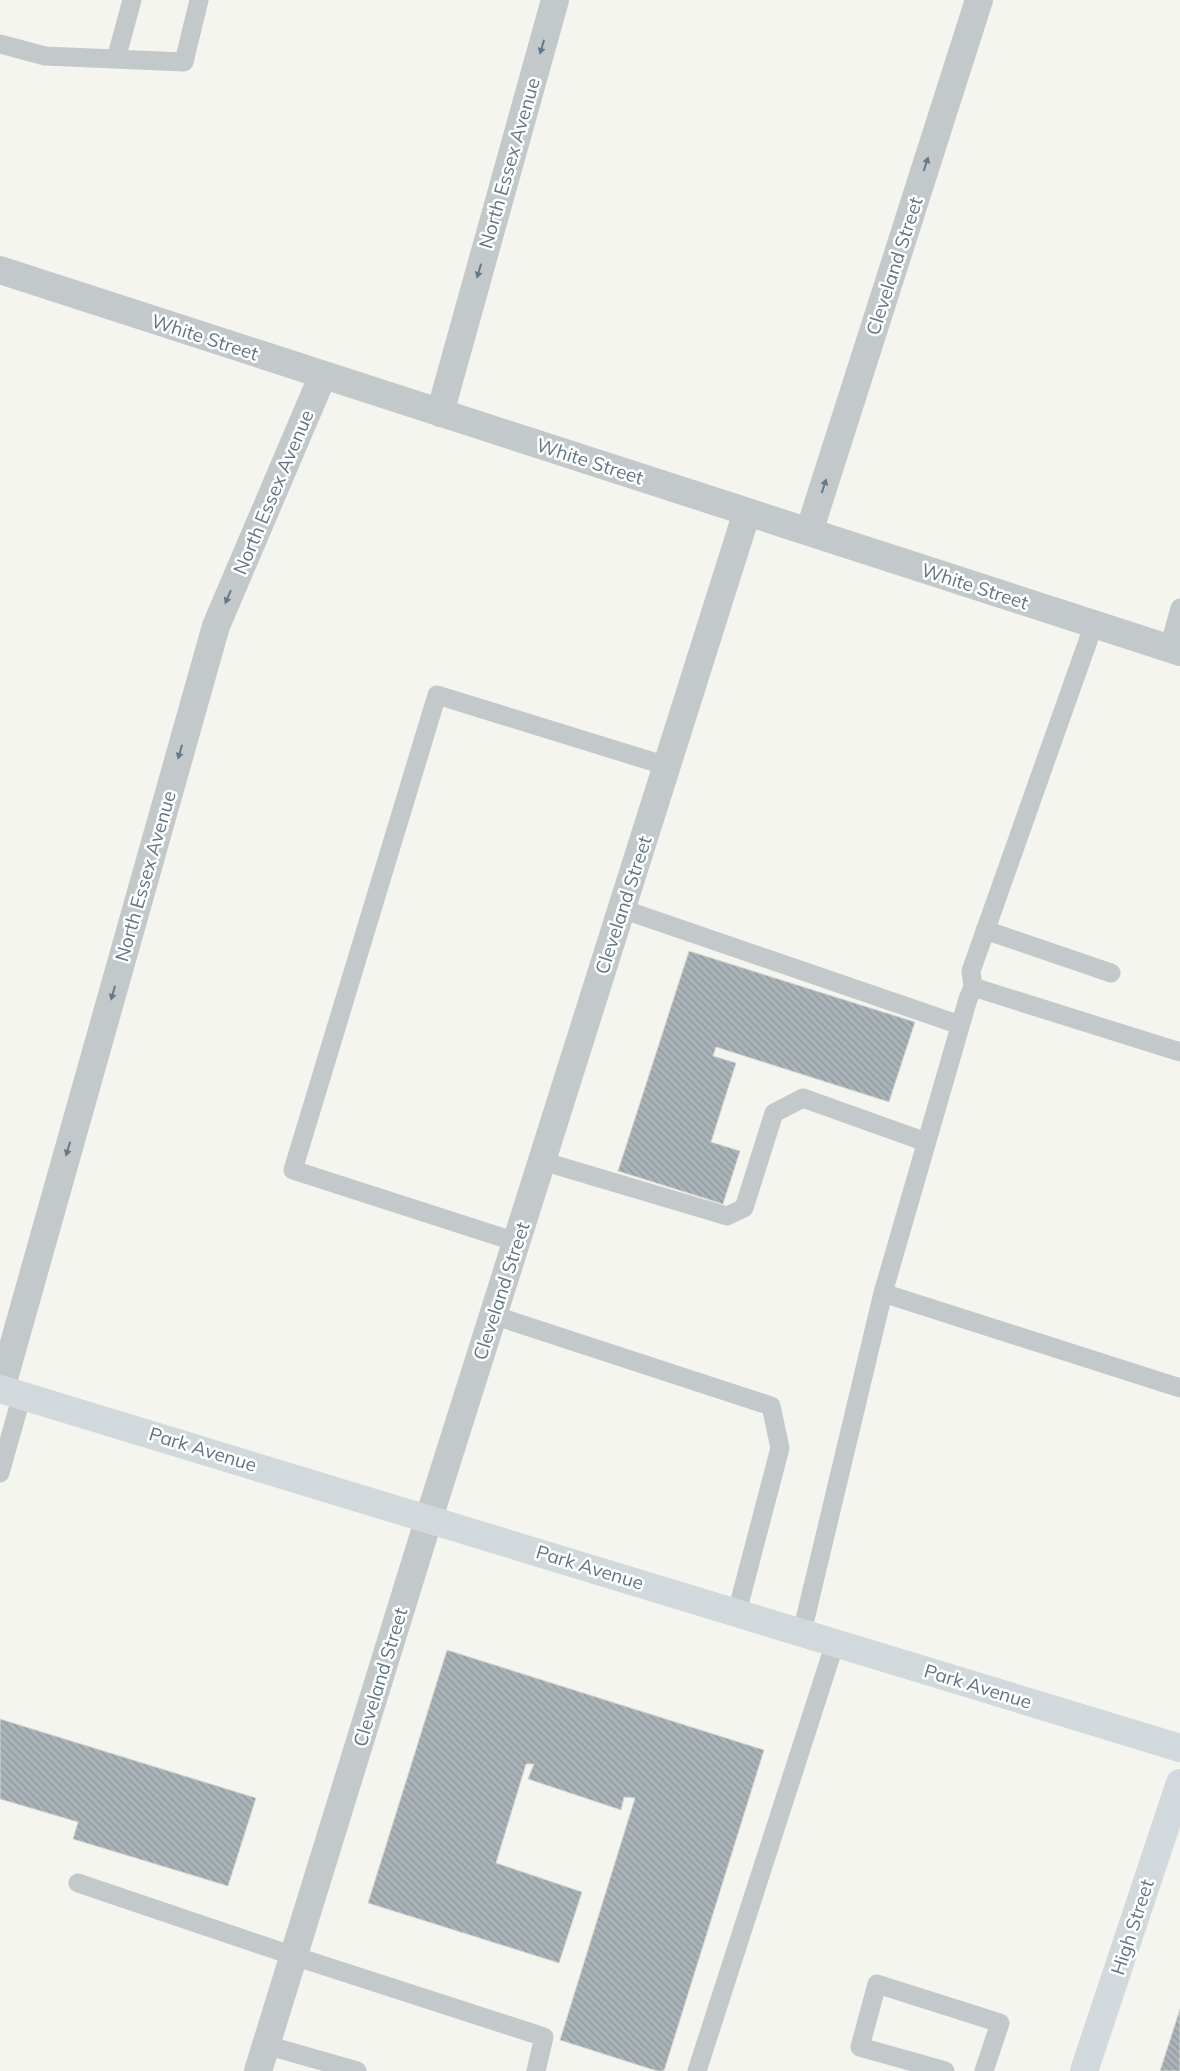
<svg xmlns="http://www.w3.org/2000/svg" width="1180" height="2071" font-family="Mulish,sans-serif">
	<defs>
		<pattern id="building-back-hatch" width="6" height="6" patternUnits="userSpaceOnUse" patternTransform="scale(1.25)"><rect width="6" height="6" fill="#a9b3b8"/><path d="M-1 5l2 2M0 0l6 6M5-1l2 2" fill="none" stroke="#8d969b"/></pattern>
	</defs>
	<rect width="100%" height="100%" fill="#f5f5f0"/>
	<!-- building -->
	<path fill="url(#building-back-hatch)" stroke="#d6d6d3" d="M689 951 915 1022 889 1102 716 1047 713 1056 736 1063 711 1142 740 1151 723 1204 618 1171Z
		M447 1650 764 1750 664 2071H657L560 2040 635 1798 624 1797 621 1810 528 1779 534 1764H526L496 1863 582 1892 559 1963 368 1903Z
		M0 1719 256 1798 228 1886 73 1839 78 1822 0 1799Z
		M1180 2009V2071H1160Z"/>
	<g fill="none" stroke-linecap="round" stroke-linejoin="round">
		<!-- lane -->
		<path stroke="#c3c8ca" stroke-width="19" d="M0 44 45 56 184 62 199 0
			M116 59 132 0
			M1169 648 1180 608
			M622 909 960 1025
			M985 930 1111 973
			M973 987 971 971 1094 624
			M542 1161 727 1216 744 1208 774 1113 803 1098 926 1142
			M516 1242 293 1170 437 695 667 766
			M883 1293 1180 1388
			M493 1315 771 1406 780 1448 737 1612
			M0 1473 22 1395
			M802 1632 883 1293 968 999 973 987 1180 1052
			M78 1883 294 1956 544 2037 536 2071
			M266 2045 357 2071
			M697 2071 835 1643
			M945 2071 860 2047 877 1984 1000 2023 984 2071"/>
		<!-- street -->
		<path stroke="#c3c8ca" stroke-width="28" d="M0 270 1180 652
			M440 413 555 0
			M809 532 979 0
			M1 1389 216 626 323 375
			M258 2071 429 1518 747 512"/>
		<!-- secondary -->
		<path stroke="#d2d9dc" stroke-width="28" d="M1084 2071 1180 1783"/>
		<!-- primary -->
		<path stroke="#d2d9dc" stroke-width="28" d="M0 1389 1180 1748"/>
	</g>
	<!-- one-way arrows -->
	<defs><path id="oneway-solid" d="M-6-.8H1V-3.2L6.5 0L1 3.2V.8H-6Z" transform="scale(1.25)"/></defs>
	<g fill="#657a88">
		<use href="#oneway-solid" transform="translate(542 47) rotate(106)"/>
		<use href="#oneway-solid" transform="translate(926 164) rotate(-72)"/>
		<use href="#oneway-solid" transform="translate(479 271) rotate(106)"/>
		<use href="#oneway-solid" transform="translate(824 486) rotate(-72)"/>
		<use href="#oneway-solid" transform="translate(228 597) rotate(113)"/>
		<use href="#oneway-solid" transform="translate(180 752) rotate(106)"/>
		<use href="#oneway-solid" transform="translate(113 993) rotate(106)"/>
		<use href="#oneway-solid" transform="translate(68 1149) rotate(106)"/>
	</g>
	<g text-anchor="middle" stroke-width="5" stroke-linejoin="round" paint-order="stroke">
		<!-- street labels -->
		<g font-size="19" fill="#607684" stroke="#fff">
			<text transform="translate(509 163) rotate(-74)" y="7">North Essex Avenue</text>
			<text transform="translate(894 266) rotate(-72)" y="7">Cleveland Street</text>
			<text transform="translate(205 337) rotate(18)" y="7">White Street</text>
			<text transform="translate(590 461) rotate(18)" y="7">White Street</text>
			<text transform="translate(273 492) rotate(-67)" y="7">North Essex Avenue</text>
			<text transform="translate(975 586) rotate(18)" y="7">White Street</text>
			<text transform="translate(145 876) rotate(-74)" y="7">North Essex Avenue</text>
			<text transform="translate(623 905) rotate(-72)" y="7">Cleveland Street</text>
			<text transform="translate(501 1291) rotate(-72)" y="7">Cleveland Street</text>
			<text transform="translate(203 1449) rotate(17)" y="7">Park Avenue</text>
			<text transform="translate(590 1567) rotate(17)" y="7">Park Avenue</text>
			<text transform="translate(380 1677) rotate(-73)" y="7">Cleveland Street</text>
			<text transform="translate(978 1686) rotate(17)" y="7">Park Avenue</text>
			<text transform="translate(1132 1927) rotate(-72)" y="7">High Street</text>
		</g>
	</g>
</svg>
